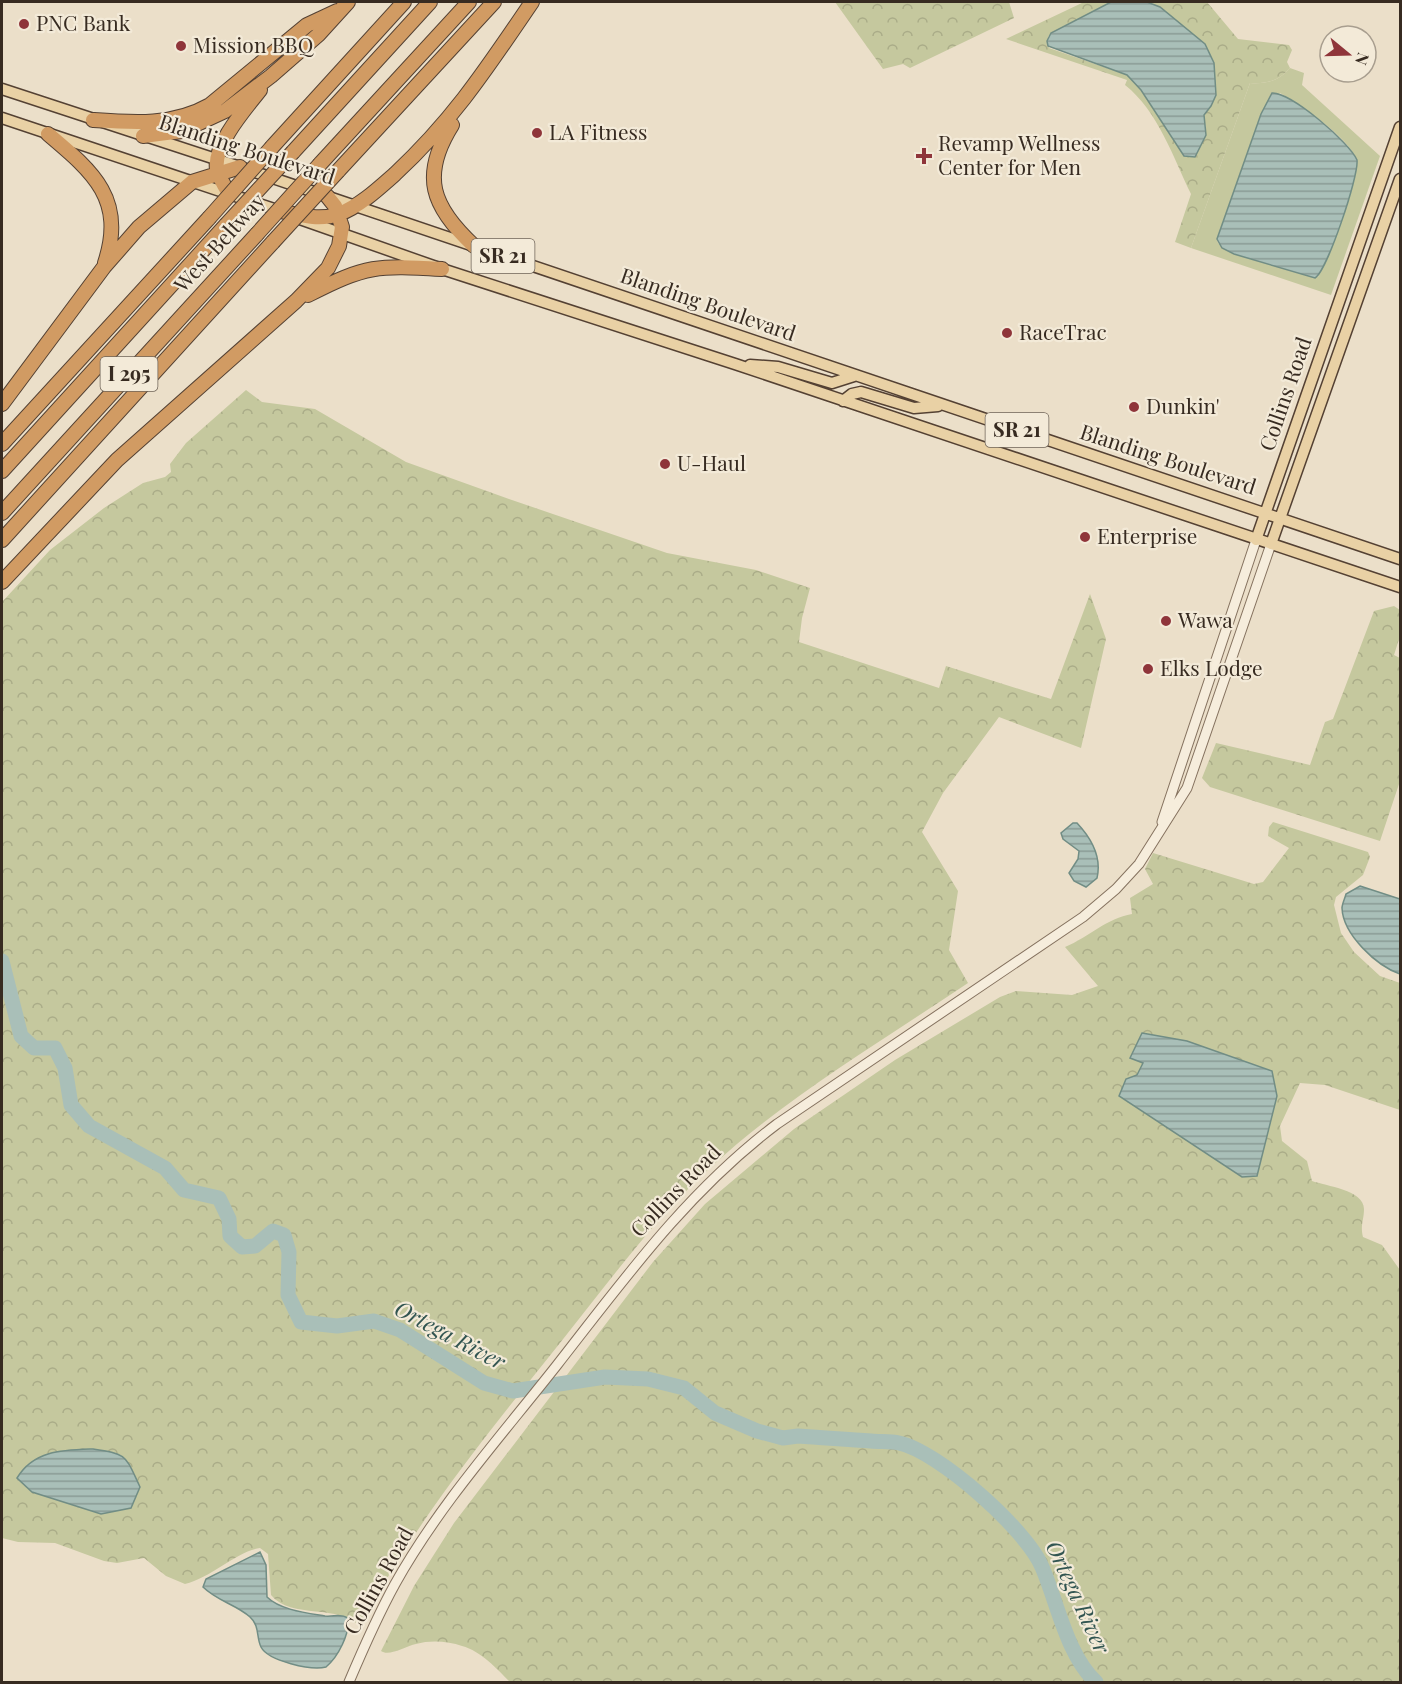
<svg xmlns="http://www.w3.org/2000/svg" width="1402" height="1684" font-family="'Playfair Display',serif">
	<defs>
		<pattern id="forest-crowns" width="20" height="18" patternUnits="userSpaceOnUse" patternTransform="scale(1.5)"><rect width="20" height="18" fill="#c5c89e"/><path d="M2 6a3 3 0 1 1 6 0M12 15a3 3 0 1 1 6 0" fill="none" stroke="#aaac88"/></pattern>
		<pattern id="water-rules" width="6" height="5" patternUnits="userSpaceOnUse" patternTransform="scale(1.5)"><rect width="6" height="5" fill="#a9bfb8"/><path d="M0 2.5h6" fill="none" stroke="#8a9b95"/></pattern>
	</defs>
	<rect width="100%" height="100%" fill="#ebdfc9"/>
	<!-- grass -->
	<path fill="#c5c89e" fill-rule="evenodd" d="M1290 68 1304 73 1302 85 1380 156 1331 295 1191 248 1250 83C1268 84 1278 81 1290 68ZM1280 93C1301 105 1348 137 1357 160L1351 189 1318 277 1234 254 1218 243 1217 239 1261 114Z"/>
	<!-- forest -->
	<path fill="url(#forest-crowns)" fill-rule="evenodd" d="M835 2H1009L1014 18 910 68 903 64 883 69Z
		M1084 2H1111L1051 33 1048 37 1049 48 1127 75 1141 90 1206 128 1203 115 1211 106 1160 7 1147 2H1207L1238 39 1289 45 1292 50 1287 62 1290 68C1278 81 1268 84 1250 83L1191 248 1175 242 1191 194C1173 157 1158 111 1125 85L1127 80 1006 39Z
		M246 390 262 402 315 409 406 462 509 499 667 553 756 570 810 588 802 618 799 642 939 688 946 666 1051 699 1090 594 1106 639 1081 748 999 717 943 793 922 832 958 891 949 950 968 983C882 1041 788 1096 711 1167 654 1219 608 1283 560 1343 488 1433 413 1524 360 1627 340 1603 291 1620 271 1595L268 1554 260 1548C237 1551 211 1578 185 1584L166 1576 144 1558 117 1563 104 1561 55 1543 18 1542 2 1538V602L50 550 104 508 143 483 165 477 171 472 170 464 186 443Z
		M1394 606 1400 610V636L1394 655 1400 658V781L1380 841 1210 787 1202 778 1216 743 1310 765 1325 722 1333 719 1374 611Z
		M1273 822 1368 852 1370 857 1363 875 1336 897 1334 905 1341 933 1354 952 1380 976 1400 983V1110L1325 1085 1300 1083 1280 1126 1282 1141 1307 1161 1312 1181C1326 1186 1364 1190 1364 1209 1364 1220 1360 1225 1363 1237L1382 1245 1400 1270V1682H510C497 1669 481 1651 462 1646 448 1641 430 1640 416 1644 406 1646 389 1657 381 1651L414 1586 454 1523 653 1262 705 1204 794 1129 895 1060 1000 997 1016 991 1072 995 1098 986 1065 947C1089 937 1107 918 1132 914L1130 898 1153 884 1145 869 1153 853 1254 884 1263 882 1289 848 1268 836 1269 827ZM1130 1058 1277 1096 1126 1079 1137 1075 1144 1063Z"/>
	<!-- water -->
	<path fill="url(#water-rules)" stroke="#718d85" stroke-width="1.5" d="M1111 2H1147L1160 7 1205 44 1214 63 1216 95 1211 106 1204 115 1206 135 1195 157 1184 156 1141 90 1127 75 1048 46 1047 41 1051 33Z
		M1272 93C1291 92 1350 143 1357 160 1359 176 1327 271 1315 278L1234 254 1222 248 1217 239 1261 114Z
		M1073 823H1077C1092 839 1102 857 1097 878L1086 887 1074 881 1069 873 1078 859 1079 851 1063 839 1061 833Z
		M1360 886 1400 899V974C1377 966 1343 935 1342 908 1342 904 1345 898 1346 894Z
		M1142 1033 1187 1041 1272 1071 1277 1096 1257 1176 1242 1177 1119 1096 1126 1079 1137 1075 1143 1063 1130 1058Z
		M93 1449C128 1454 125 1455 140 1487L131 1508 101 1514 32 1492 17 1478C34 1450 63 1450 93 1449Z
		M260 1552 266 1565 267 1597C280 1610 307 1613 325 1616 334 1617 340 1613 348 1618 350 1634 338 1657 326 1667 312 1671 268 1661 261 1647 256 1637 260 1626 250 1617 237 1605 217 1601 203 1587L206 1579Z"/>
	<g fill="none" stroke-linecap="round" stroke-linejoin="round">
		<!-- river -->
		<path stroke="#a9bfb8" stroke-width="15" d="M2 961 21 1036 34 1048H55L65 1068 71 1105 89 1126 165 1168 184 1190 219 1198 229 1219 230 1236 242 1247 255 1246 273 1231 284 1235 289 1252 288 1295 301 1322 337 1326 374 1321 400 1330 484 1383 513 1391 605 1377 648 1379 684 1388 715 1413 757 1431 783 1438 798 1436C823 1438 847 1439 871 1441 880 1442 890 1441 899 1443 938 1451 1027 1530 1042 1567 1057 1601 1067 1656 1096 1682"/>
		<defs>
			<path id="minor" d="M1162 822 1256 540
				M349 1682C363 1649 378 1615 395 1584 439 1505 502 1435 557 1365 625 1278 688 1191 777 1124L1083 917 1116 889 1139 864 1187 788 1271 544"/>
			<path id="major" d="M2 89 240 167 1400 559
				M2 118 283 212
				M300 219 442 269 735 364 1400 587
				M750 365 778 367 832 383 854 376
				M843 401 852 394 861 392 914 408 938 406
				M1256 540 1400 127
				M1271 544 1400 179"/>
			<path id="highway" d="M93 120C134 123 173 126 210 105L307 25 337 11
				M452 125C420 176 432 207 474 246
				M48 134C93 172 126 199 105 263
				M143 136 182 131 225 111 271 76 318 35 348 2
				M272 147 404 2
				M293 152 430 2
				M320 164 469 2
				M338 171 494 2
				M230 195C225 187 219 178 217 169 213 145 246 108 260 90
				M280 211C299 215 319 221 339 214 360 206 378 189 395 174 454 119 487 68 532 2
				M308 295C366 265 378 265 442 269
				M2 404 104 267 139 227 192 182 240 167
				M2 444 209 218
				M2 471 226 225
				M2 513 257 234
				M2 540 273 242
				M2 582 117 460 296 301 328 268 339 246 342 227 335 206 327 196"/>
		</defs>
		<!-- minor casing -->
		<use href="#minor" stroke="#85725f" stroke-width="11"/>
		<!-- major casing -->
		<use href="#major" stroke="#544133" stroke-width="13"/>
		<!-- highway casing -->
		<use href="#highway" stroke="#544133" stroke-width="16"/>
		<!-- minor -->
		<use href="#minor" stroke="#f6eddc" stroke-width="9"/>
		<!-- major -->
		<use href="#major" stroke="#e9d1a5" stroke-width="10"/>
		<!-- highway -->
		<use href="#highway" stroke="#d19b63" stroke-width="14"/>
		<defs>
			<path id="highway-bridge" d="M209 218 272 147
				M226 225 293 152
				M257 234 320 164
				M273 242 338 171"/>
		</defs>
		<!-- highway-bridge casing -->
		<use href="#highway-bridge" stroke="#544133" stroke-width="16" stroke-linecap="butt"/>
		<!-- highway-bridge -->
		<use href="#highway-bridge" stroke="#d19b63" stroke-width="14"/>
	</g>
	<!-- markers -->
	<g fill="#8f353a" stroke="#f3ead8" stroke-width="2">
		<circle cx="24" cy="24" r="6"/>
		<circle cx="181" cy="46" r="6"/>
		<circle cx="537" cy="133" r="6"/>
		<path d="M921 147h6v6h6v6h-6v6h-6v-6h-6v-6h6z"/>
		<circle cx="1007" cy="333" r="6"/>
		<circle cx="1134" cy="407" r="6"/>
		<circle cx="665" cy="464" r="6"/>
		<circle cx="1085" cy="537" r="6"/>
		<circle cx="1166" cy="621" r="6"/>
		<circle cx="1148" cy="669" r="6"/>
	</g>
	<g text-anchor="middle" stroke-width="4.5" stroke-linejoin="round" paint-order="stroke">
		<!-- shield labels -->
		<g fill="#f3ead8" stroke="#6f6458" stroke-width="1.5">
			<rect x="471.5" y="239" width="63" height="34" rx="4.5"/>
			<rect x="100.5" y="357" width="57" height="34" rx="4.5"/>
			<rect x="985.5" y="413" width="63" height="34" rx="4.5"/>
		</g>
		<g font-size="20" font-weight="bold" fill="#372b21">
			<text x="503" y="263">SR 21</text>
			<text x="129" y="381">I 295</text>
			<text x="1017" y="437">SR 21</text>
		</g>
		<!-- poi labels -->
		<g font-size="21" fill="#372b21" stroke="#f3ead8" text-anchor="start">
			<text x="36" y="31">PNC Bank</text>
			<text x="193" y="53">Mission BBQ</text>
			<text x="549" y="140">LA Fitness</text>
			<text x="938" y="151">Revamp Wellness<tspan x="938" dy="24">Center for Men</tspan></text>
			<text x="1019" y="340">RaceTrac</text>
			<text x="1146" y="414">Dunkin'</text>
			<text x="677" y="471">U-Haul</text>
			<text x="1097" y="544">Enterprise</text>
			<text x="1178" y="628">Wawa</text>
			<text x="1160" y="676">Elks Lodge</text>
		</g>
		<!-- street labels -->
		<g font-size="21" fill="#372b21" stroke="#f3ead8">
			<text transform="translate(247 150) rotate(18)" y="7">Blanding Boulevard</text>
			<text transform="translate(220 243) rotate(-48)" y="7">West Beltway</text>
			<text transform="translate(708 305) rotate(19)" y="7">Blanding Boulevard</text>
			<text transform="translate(1286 394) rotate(-71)" y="7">Collins Road</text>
			<text transform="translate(1168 460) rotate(18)" y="7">Blanding Boulevard</text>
			<text transform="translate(676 1191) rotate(-46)" y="7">Collins Road</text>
			<text transform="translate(379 1581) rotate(-61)" y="7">Collins Road</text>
		</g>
		<!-- water labels -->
		<g font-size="22" font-style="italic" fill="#325551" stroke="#f3ead8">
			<text transform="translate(450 1335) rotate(28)" y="8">Ortega River</text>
			<text transform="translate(1078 1597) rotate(65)" y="8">Ortega River</text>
		</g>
	</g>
	<!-- border -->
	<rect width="1402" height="1684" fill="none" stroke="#372b21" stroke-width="6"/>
	<!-- north arrow -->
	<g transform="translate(1348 54) rotate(109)"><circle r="28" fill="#f3ead8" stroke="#a89e8f" stroke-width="1.5"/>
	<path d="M0-4.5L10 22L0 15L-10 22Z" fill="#8f353a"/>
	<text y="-9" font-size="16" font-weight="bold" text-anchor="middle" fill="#372b21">N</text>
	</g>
</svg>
